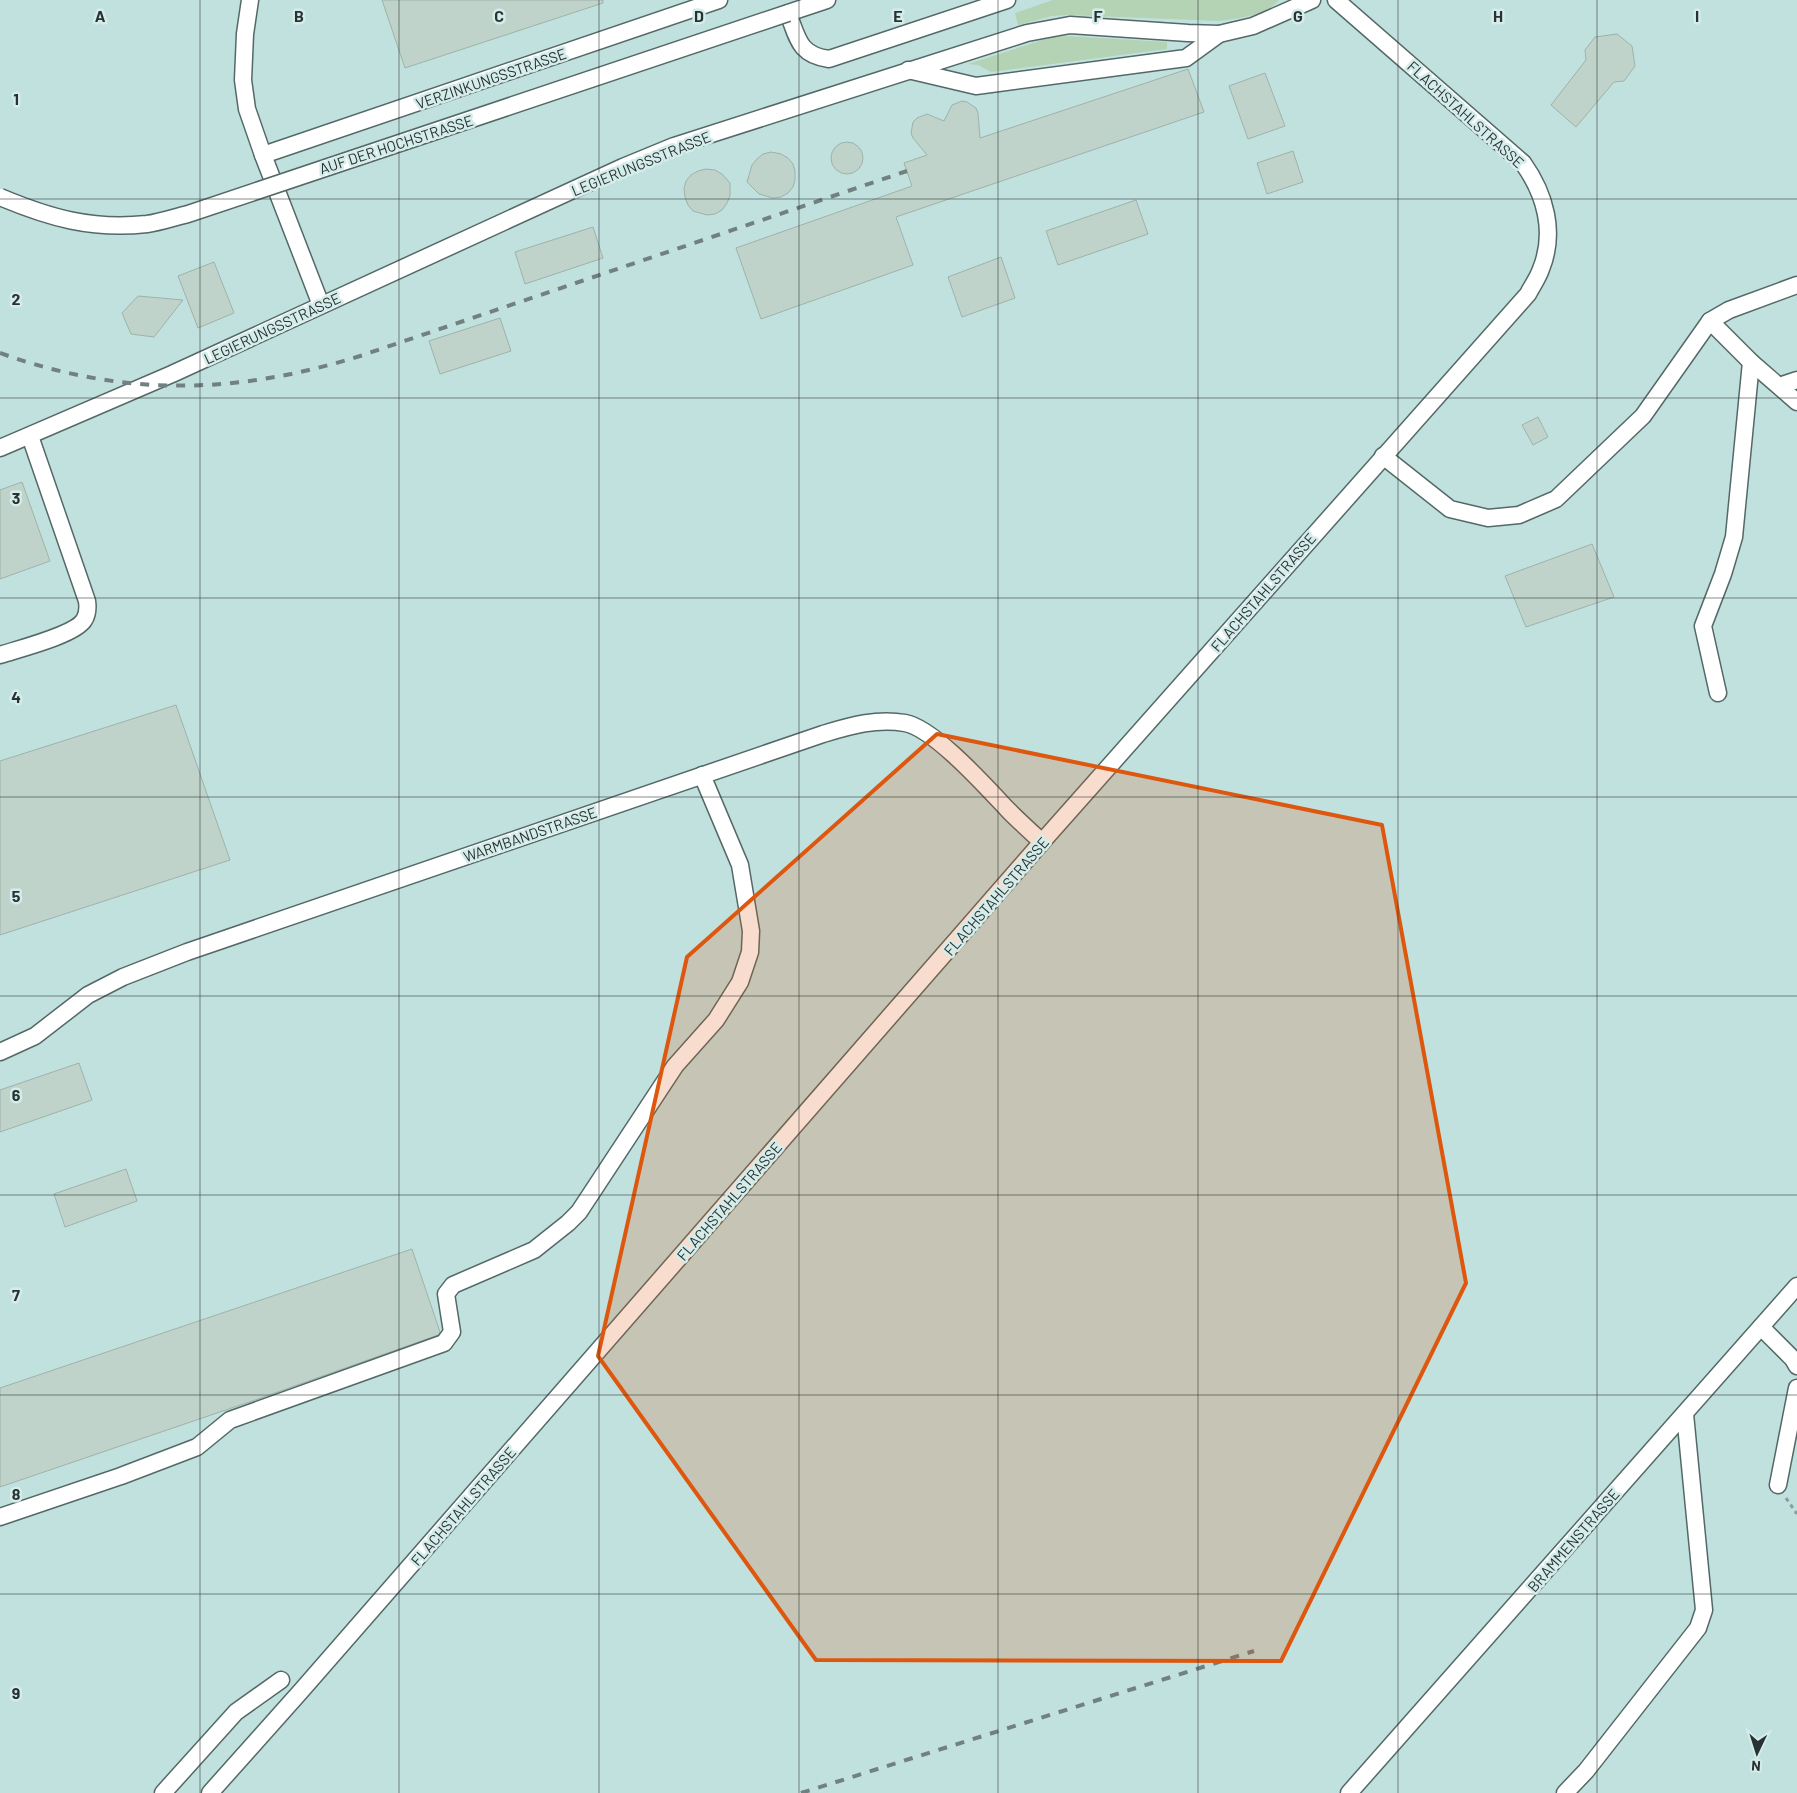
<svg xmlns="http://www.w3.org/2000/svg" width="1797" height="1793" viewBox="0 0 1797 1793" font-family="Barlow,sans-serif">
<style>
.built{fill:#c1e1df}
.green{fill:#b4d2b4}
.building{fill:#bfd3ca;stroke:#9eb2aa}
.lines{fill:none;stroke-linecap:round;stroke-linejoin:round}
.minor-casing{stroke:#546967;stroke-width:19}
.path{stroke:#8a9c9b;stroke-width:3;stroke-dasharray:4 4;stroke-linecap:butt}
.minor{stroke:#fff;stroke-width:16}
.rail{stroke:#718180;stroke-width:4;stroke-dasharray:9 9;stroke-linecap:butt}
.minor-bridge-casing{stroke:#546967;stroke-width:19;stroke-linecap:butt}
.minor-bridge{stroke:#fff;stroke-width:16}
.marked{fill:#de570e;fill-opacity:0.2;stroke:#de570e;stroke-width:4;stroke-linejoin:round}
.grid{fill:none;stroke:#283231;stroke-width:1;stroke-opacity:0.55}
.labels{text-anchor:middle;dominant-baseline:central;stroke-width:5;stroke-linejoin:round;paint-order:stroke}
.street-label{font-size:15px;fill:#283231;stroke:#d4ecea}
.grid-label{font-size:16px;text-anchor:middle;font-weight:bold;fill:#283231;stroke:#d4ecea;stroke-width:5;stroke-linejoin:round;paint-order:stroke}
</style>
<rect width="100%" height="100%" fill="#d4ecea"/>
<!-- built -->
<rect class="built" x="0" y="0" width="1797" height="1793"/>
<!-- green -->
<g class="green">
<path d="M1053,0H1279C1266,16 1239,18 1220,21L1068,15L1052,16L1018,25L1015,13Z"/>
<polygon points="1067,36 1167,42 1167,49 991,72 978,65 968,64 1052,37"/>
</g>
<!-- building -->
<g class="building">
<polygon points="382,0 603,0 603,3 405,68"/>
<polygon points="1617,34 1632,46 1635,66 1624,81 1614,82 1576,127 1551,105 1586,60 1585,50 1595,37"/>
<polygon points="1188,69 1204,112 896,217 913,265 761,319 736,248 912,186 904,163 927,155 913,138 911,133 913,122 917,118 927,114 944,121 952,105 962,101 967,102 976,108 978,113 980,138"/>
<polygon points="1265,73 1285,126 1248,139 1229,86"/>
<circle cx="847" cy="158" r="16"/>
<polygon points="1293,151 1303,182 1267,194 1257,163"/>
<polygon points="771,152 781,154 788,158 793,164 795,171 795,180 793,187 788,193 781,197 773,198 759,194 747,182 752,165 757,159 763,154"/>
<polygon points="706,169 715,170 722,174 730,183 730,196 727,203 722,210 715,214 707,215 693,211 688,205 685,197 684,189 686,181 691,175 698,171"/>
<polygon points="1136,200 1148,234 1058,265 1046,231"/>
<polygon points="593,227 603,258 525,284 515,252"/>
<polygon points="1001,257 1015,298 962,317 948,277"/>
<polygon points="214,262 234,313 198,328 178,276"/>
<polygon points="138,296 183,300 154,337 131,334 122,313"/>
<polygon points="500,318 511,351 440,374 429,341"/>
<polygon points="1538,417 1548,437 1533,445 1522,425"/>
<polygon points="22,482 50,561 0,579 0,490"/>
<polygon points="1592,544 1614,597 1526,627 1505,576"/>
<polygon points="176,705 230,860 0,935 0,761"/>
<polygon points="79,1063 92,1100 0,1132 0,1090"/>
<polygon points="126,1169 137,1201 65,1227 54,1194"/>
<polygon points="412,1249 440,1332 438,1335 258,1399 0,1487 0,1388"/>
</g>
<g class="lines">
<!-- minor casing -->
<g class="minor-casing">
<g id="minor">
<polyline points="250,0 245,34 243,80 247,109 263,155 321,305"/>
<path d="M827,0L788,13C798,39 799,55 829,59L1007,0"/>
<polyline points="908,70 976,86 1186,58 1219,34"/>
<polyline points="263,155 719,0"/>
<polyline points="1710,321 1751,362 1797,402"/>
<polyline points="1779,386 1797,380"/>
<polyline points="0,448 172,374 623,167 674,146 1027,33 1070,25 1188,33 1219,34 1253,26 1312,0"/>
<polyline points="1383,456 1450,509 1488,518 1519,515 1556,499 1643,416 1710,321 1729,310 1797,285"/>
<path d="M0,655C18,649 75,635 84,620C88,614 88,608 87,601L30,436"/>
<polyline points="1718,693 1703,626 1723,574 1734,537 1751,362"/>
<path d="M0,1052L35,1036L88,995L123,977L187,952L823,734C850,726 876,718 905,723C934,728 988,789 1009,811C1020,822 1031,832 1042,842"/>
<polyline points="1761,1327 1793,1359 1797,1366"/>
<polyline points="1778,1485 1797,1388"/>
<polyline points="0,1517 121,1476 197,1447 230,1420 444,1343 452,1332 446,1294 453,1285 534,1250 568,1223 579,1212 675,1066 716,1020 740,982 750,952 751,931 740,865 702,775"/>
<polyline points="163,1793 236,1712 281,1680"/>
<path d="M210,1793L301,1691L1042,842L1528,294C1532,286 1538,278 1541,269C1556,232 1545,194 1523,163L1336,0"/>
<polyline points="1349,1793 1797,1286"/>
<polyline points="1565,1793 1586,1771 1698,1628 1704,1610 1685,1414"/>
</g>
</g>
<!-- path -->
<polyline class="path" points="1786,1498 1797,1514"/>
<!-- minor -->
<use href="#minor" class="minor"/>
<!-- rail -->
<g class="rail">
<path d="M0,353C123,397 235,395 360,356L907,171"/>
<polyline points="801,1793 1254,1651"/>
</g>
<!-- minor-bridge casing -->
<g class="minor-bridge-casing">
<path id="minor-bridge" d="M0,197C50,218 92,230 147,224C161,222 175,217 188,214L788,13"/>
</g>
<!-- minor-bridge -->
<use href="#minor-bridge" class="minor-bridge"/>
</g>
<!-- marked area -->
<path class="marked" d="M937,734L1382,825L1466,1283L1281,1661L816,1660L598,1356L687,957Z"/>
<!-- grid -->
<path class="grid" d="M200,0V1793M399,0V1793M599,0V1793M799,0V1793M998,0V1793M1198,0V1793M1398,0V1793M1597,0V1793M0,199H1797M0,398H1797M0,598H1797M0,797H1797M0,996H1797M0,1195H1797M0,1395H1797M0,1594H1797"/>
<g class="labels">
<!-- street labels -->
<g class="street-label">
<text transform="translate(491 78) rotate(-19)">VERZINKUNGSSTRASSE</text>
<text transform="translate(1466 114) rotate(42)">FLACHSTAHLSTRASSE</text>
<text transform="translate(396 144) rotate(-18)">AUF DER HOCHSTRASSE</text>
<text transform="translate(641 163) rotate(-22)">LEGIERUNGSSTRASSE</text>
<text transform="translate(272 328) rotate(-25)">LEGIERUNGSSTRASSE</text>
<text transform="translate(1263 592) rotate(-49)">FLACHSTAHLSTRASSE</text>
<text transform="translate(530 834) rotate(-19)">WARMBANDSTRASSE</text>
<text transform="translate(996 896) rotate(-49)">FLACHSTAHLSTRASSE</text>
<text transform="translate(729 1201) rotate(-49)">FLACHSTAHLSTRASSE</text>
<text transform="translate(463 1506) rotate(-49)">FLACHSTAHLSTRASSE</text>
<text transform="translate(1573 1540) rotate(-49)">BRAMMENSTRASSE</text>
</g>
</g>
<g class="grid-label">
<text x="100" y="22">A</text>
<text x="299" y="22">B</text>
<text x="499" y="22">C</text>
<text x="699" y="22">D</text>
<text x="898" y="22">E</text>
<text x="1098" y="22">F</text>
<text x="1298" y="22">G</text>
<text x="1498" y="22">H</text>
<text x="1697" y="22">I</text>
<text x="16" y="105">1</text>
<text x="16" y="305">2</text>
<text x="16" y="504">3</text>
<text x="16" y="703">4</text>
<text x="16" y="902">5</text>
<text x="16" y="1101">6</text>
<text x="16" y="1301">7</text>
<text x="16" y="1500">8</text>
<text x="16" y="1699">9</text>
</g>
<!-- north arrow -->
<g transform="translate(1757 1753) rotate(184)" stroke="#d4ecea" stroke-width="4" paint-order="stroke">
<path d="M0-4L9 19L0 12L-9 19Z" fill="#283231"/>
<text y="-8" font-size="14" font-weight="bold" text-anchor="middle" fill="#283231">N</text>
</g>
</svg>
